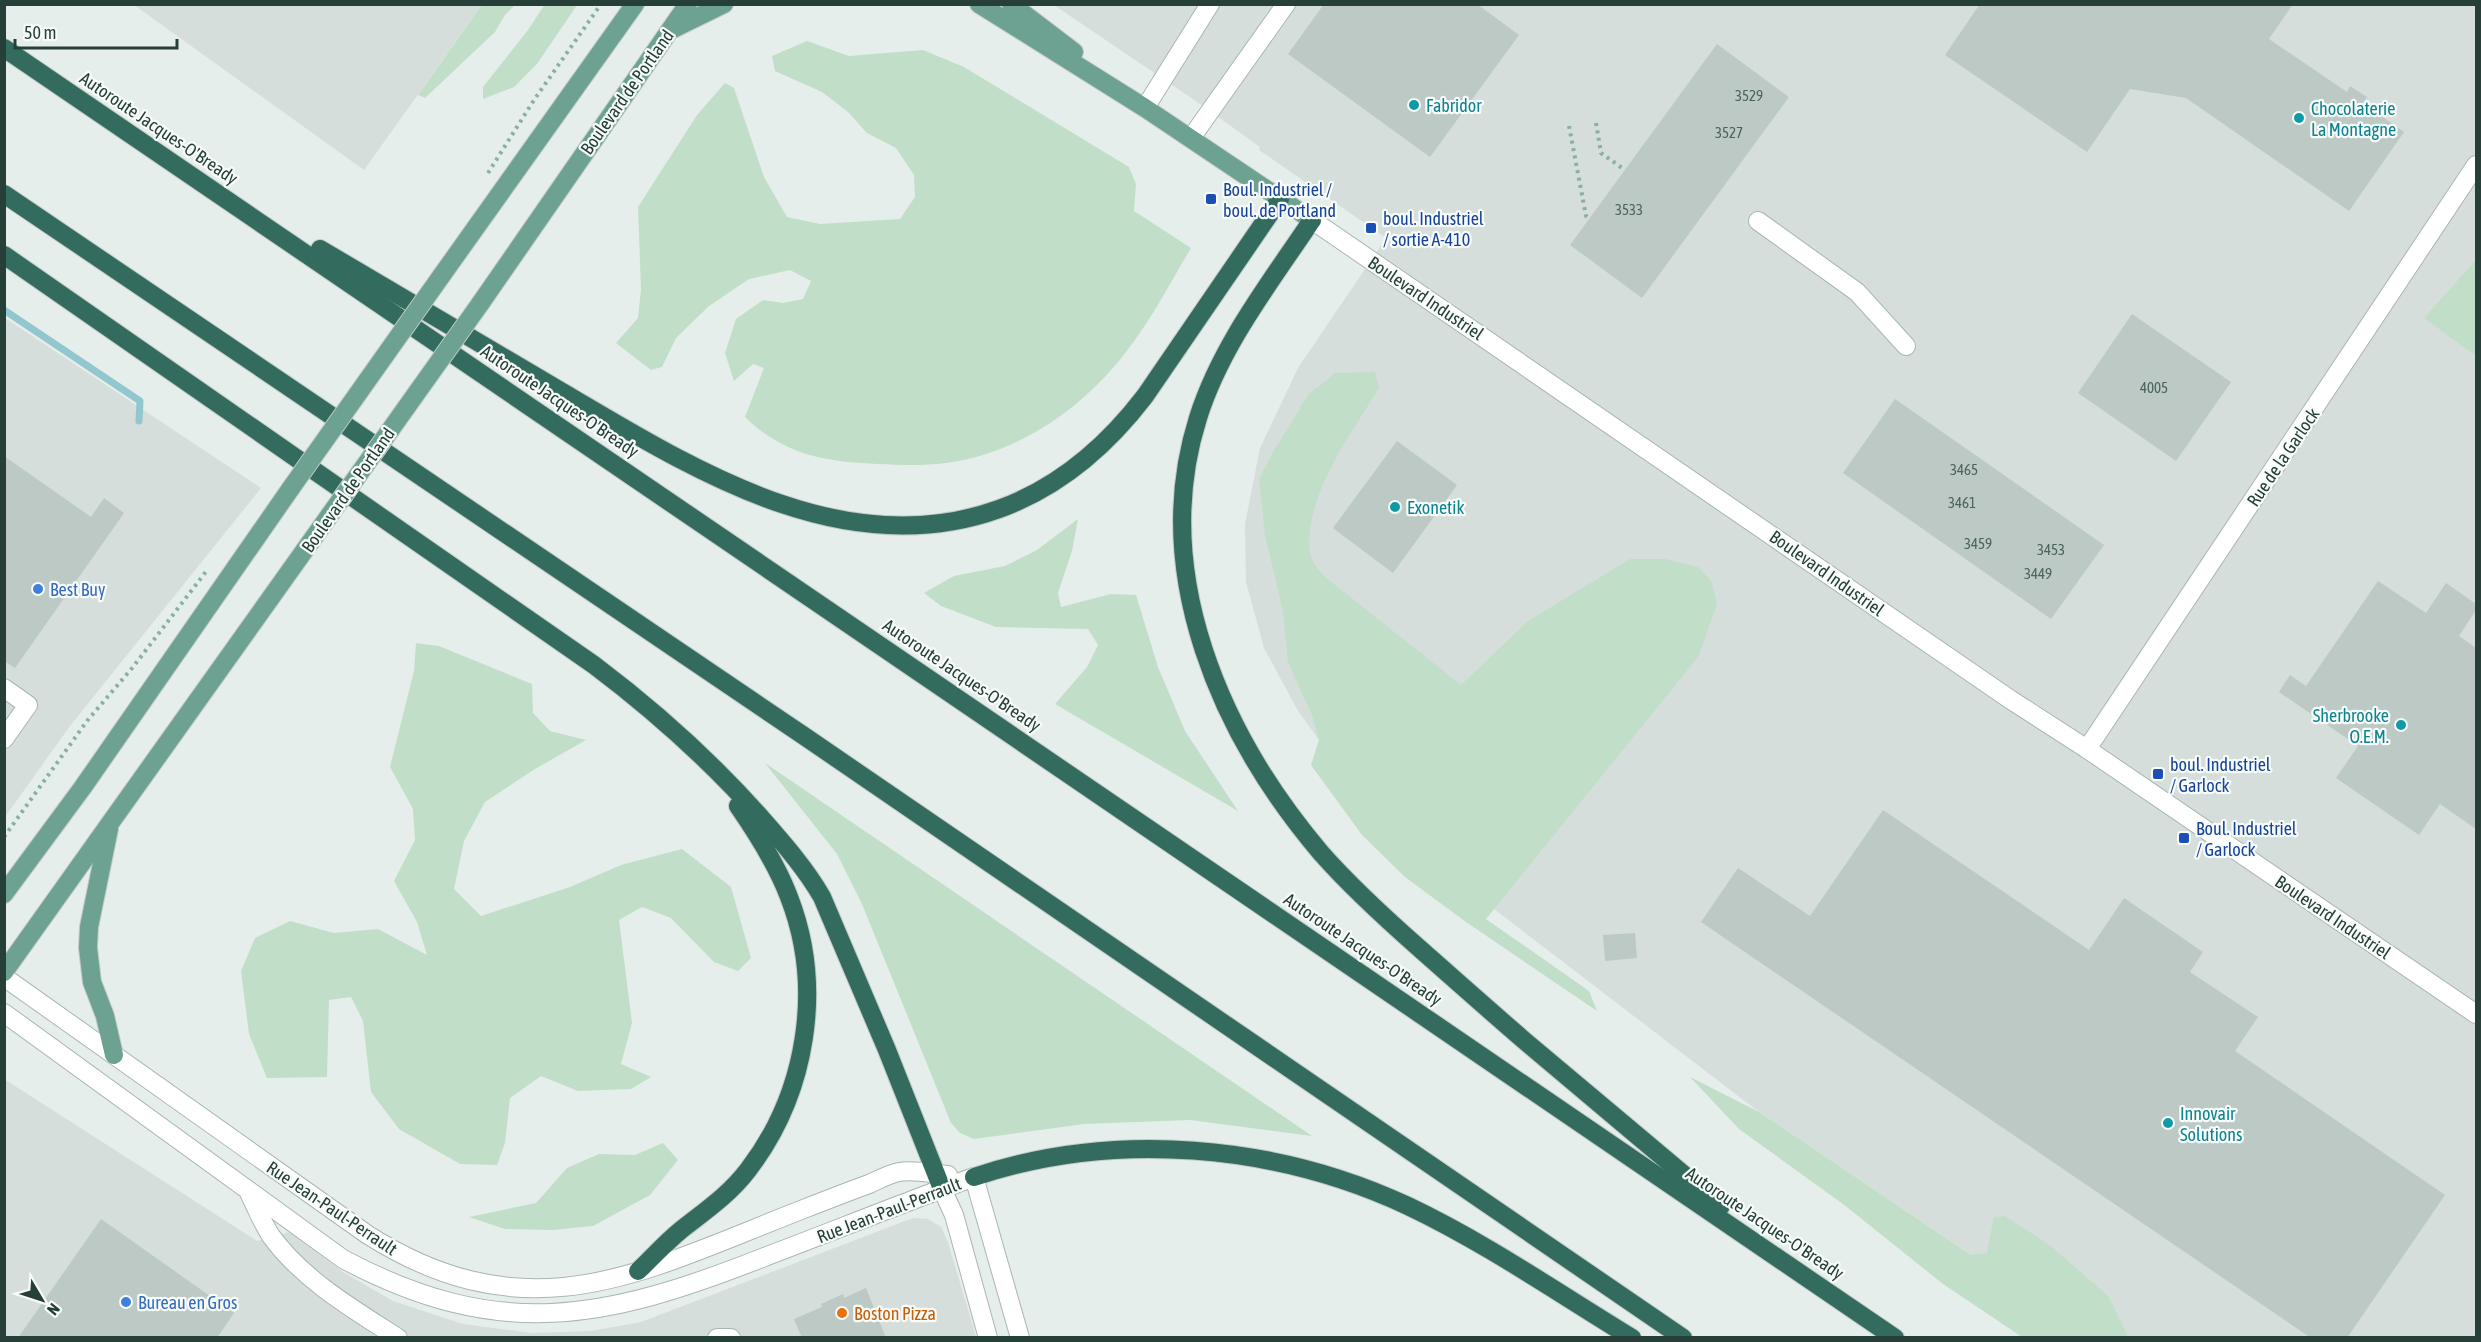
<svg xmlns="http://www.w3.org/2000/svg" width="2481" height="1342" viewBox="0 0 2481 1342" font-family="'Asap Condensed',sans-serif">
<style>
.built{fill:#d5deda}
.green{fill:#c1dec8}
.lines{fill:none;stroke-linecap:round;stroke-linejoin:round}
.stream{stroke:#92c7d0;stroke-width:7}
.building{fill:#bcc9c4}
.minor-casing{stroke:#a9b6b2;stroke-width:20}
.major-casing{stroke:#c2cac8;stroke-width:20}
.highway-casing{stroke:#c2cac8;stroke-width:20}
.path{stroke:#88b0a3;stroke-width:4;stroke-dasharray:3 4.5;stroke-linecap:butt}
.minor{stroke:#fff;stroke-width:18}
.major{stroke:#6da293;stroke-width:18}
.highway{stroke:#336b5f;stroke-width:18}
.major-bridge-casing{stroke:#c2cac8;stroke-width:20;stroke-linecap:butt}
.major-bridge{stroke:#6da293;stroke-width:18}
.culture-dot{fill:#0f9aa8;stroke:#f7fbf9;stroke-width:2}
.transit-dot{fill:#1a4fb4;stroke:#f7fbf9;stroke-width:2}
.shop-dot{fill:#3f7fe0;stroke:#f7fbf9;stroke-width:2}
.food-dot{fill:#e8710a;stroke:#f7fbf9;stroke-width:2}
.labels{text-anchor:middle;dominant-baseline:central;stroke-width:4.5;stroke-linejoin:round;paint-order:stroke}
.number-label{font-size:15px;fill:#4c625c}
.street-label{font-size:18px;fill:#264039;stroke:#f7fbf9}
.culture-label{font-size:18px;fill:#0d838f;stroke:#f7fbf9;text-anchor:start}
.transit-label{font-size:18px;fill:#164399;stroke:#f7fbf9;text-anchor:start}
.shop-label{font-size:18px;fill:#366cbe;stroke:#f7fbf9;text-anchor:start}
.food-label{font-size:18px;fill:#c56008;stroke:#f7fbf9;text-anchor:start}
</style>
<rect width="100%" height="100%" fill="#e6eeeb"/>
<!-- built -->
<g class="built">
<polygon points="134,5 482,5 364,170"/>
<polygon points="1054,5 2476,5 2476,1337 2093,1337 1759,1112 1494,909 1392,826 1337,765 1298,711 1264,648 1246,582 1245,524 1260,448 1298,368 1386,238 1259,150 1260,147 1200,104"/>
<polygon points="5,318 261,488 70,726 5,817"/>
<polygon points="4,1079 257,1241 289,1232 343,1272 393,1301 463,1324 532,1333 591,1331 641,1322 913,1218 928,1219 941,1227 948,1242 976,1337 5,1337"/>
</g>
<!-- green -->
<g class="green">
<polygon points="545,4 577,5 537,64 514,87 483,99 483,87 528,30"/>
<polygon points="482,5 515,5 505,15 495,32 425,98 418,95"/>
<path d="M807,41L849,56L923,50L964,67L1129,167L1136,184L1134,211L1191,248C1173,278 1157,309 1137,337C1092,402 1025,452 946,463C923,466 900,465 878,464C825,462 784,455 745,417L764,368L753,364L734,381L725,353L736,319L763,300L783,303L803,299L811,281L790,270L749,279L709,306L676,338L662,367L651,370L616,343L638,318L641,290L638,207L697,115L725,83L734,88L764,177L787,217L820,224L900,219L915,197L914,175L896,148L867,133L848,112L822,92L775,71L772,56Z"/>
<polygon points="2476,260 2476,356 2424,318"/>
<path d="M1375,372L1379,388C1352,432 1302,499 1310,554C1311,562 1320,571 1325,577L1461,685L1528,621L1630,559H1665L1698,567L1712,582L1717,604L1698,657L1486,919L1589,991L1597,1011L1466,922L1405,877L1362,835L1311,765L1319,740L1312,715L1288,662L1283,611L1265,535L1259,479L1275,449L1308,395L1335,373Z"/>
<polygon points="1078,519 1072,551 1058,593 1061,607 1111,594 1136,595 1158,667 1185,731 1238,811 1055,704 1087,667 1098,645 1088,629 996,627 941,606 924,593 954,576 1005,566 1037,550"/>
<polygon points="416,643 439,646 532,684 533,713 550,731 586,740 535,769 485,802 464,841 454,889 481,916 570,887 621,865 682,849 731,887 751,958 738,971 714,962 671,918 642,907 619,920 632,1023 621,1064 651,1077 631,1089 578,1091 541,1076 510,1098 505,1143 497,1165 460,1164 399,1129 371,1092 363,1021 351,997 329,1000 327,1077 267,1078 249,1034 241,971 255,938 290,921 334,933 378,929 427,955 417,922 394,881 415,840 413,809 390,767 414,671"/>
<polygon points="765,763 1312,1136 1190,1120 1084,1124 974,1139 960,1133 951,1123 862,904 837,854"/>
<polygon points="1690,1077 1759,1112 1971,1255 1987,1253 1994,1217 2005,1216 2051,1246 2109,1297 2128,1337 2022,1337 1943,1284 1843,1204 1739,1129"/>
<polygon points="663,1143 678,1160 650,1195 593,1226 553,1230 505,1229 469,1217 536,1203 567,1168 599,1154 635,1155"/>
</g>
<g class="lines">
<!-- stream -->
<polyline class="stream" points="4,310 140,401 139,421"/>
</g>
<!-- building -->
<g class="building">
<polygon points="1324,4 1477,4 1519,35 1430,157 1288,54"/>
<polygon points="1980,4 2293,4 2269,39 2347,92 2350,86 2367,97 2363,103 2404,132 2349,211 2186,98 2130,89 2087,152 1945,55"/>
<polygon points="1717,44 1789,97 1642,298 1570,245"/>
<polygon points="2132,314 2231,382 2176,461 2078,393"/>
<polygon points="1895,399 2104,545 2051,619 1843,473"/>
<polygon points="1397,441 1457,485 1393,573 1333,528"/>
<polygon points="4,456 91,517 104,498 124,513 15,668 4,661"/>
<polygon points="2378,581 2426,613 2446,583 2476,604 2476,610 2459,636 2476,648 2476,829 2440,804 2419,835 2336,778 2358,746 2279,692 2290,675 2306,686"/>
<polygon points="1883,810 2089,950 2124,898 2203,952 2190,972 2258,1017 2235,1051 2445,1195 2347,1338 2311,1338 1701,922 1738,868 1810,916"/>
<polygon points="1635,933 1637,958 1605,961 1603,935"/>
<polygon points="101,1219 234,1313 217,1338 18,1338"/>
<polygon points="866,1288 886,1338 802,1338 794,1319 822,1307 821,1304 843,1294 844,1298"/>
</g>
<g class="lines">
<!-- minor casing -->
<g class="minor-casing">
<g id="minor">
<polyline points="1145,108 1210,4"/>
<polyline points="1191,138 1286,4"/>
<polyline points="1312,220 2011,700 2087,749 2476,1014"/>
<polyline points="1758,221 1857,292 1906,346"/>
<polyline points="4,688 28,705 4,739"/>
<polyline points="2087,749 2476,165"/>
<path d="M4,977L368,1235C530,1337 642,1272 801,1210C824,1201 847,1192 869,1184C878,1180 889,1174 899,1172C914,1169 933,1174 948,1175"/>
<path d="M4,1013L343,1259C499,1342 604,1320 762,1258C833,1231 903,1203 974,1177"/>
<polyline points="974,1177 1020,1338"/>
<polyline points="942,1189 954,1215 988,1338"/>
<path d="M250,1195C257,1209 263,1224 271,1236C303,1280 353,1309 398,1338"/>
<polyline points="717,1338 731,1338"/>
</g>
</g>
<!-- major casing -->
<g class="major-casing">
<g id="major">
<polyline points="979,4 1145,108 1312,220"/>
<polyline points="1011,4 1074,52"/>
<polyline points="671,30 724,4"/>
<polyline points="442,275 635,4"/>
<polyline points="480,304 688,4"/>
<polyline points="109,829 89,927 88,948 92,982 105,1016 114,1055"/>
<polyline points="4,894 83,787 291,488"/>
<polyline points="4,972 329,516"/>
</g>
</g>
<!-- highway casing -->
<g class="highway-casing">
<g id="highway">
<polyline points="4,48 1895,1338"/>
<polyline points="4,194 807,738 1683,1338"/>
<path d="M1312,220C1270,283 1221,345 1198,418C1149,573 1221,735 1321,853C1351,887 1385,918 1419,948C1454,979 1490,1011 1526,1042C1591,1097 1656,1151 1721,1206"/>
<path d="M320,249C401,297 482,345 564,393C693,469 844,565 999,509C1060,487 1106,447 1145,396L1280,199"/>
<path d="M4,255L594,665C655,711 712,762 763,820C784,844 806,869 822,897L887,1050L942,1189"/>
<path d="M974,1177C1114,1130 1275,1144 1408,1206C1486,1243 1558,1293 1632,1338"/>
<path d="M638,1271C652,1258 665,1243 681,1230C705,1211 729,1195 748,1170C807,1093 824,987 789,897C777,865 758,835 738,806"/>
</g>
</g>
<!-- path -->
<g class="path">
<polyline points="1596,123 1601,153 1625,170"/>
<polyline points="1569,126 1586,216 1589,219"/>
<polyline points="488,173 534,100 601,4"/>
<polyline points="4,837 87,721 133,667 208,569"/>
</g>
<!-- minor -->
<use href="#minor" class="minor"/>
<!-- major -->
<use href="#major" class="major"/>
<!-- highway -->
<use href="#highway" class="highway"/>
<!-- major-bridge casing -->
<g class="major-bridge-casing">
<g id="major-bridge">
<polyline points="291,488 442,275"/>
<polyline points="329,516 480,304"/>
</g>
</g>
<!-- major-bridge -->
<use href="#major-bridge" class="major-bridge"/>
</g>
<!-- markers -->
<g class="culture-dot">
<circle cx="1414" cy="105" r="6"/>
<circle cx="2299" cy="118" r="6"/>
<circle cx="1395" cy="507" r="6"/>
<circle cx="2401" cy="725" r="6"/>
<circle cx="2168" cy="1123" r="6"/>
</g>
<g class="transit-dot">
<rect x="1205" y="193" width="12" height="12" rx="3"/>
<rect x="1365" y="222" width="12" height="12" rx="3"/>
<rect x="2152" y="768" width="12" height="12" rx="3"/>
<rect x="2178" y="832" width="12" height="12" rx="3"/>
</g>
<g class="shop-dot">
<circle cx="38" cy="589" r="6"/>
<circle cx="126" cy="1302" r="6"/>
</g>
<circle class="food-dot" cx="842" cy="1313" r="6"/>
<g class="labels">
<!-- number labels -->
<g class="number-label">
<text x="1749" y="95">3529</text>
<text x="1729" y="132">3527</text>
<text x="1629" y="209">3533</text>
<text x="2154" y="387">4005</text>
<text x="1964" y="469">3465</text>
<text x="1962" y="502">3461</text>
<text x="1978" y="543">3459</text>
<text x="2051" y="549">3453</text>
<text x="2038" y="573">3449</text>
</g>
<!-- street labels -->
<g class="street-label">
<text transform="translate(627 92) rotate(-55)">Boulevard de Portland</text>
<text transform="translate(159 128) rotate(34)">Autoroute Jacques-O'Bready</text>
<text transform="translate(1426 298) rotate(34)">Boulevard Industriel</text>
<text transform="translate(560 401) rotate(34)">Autoroute Jacques-O'Bready</text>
<text transform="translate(2283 457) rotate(-56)">Rue de la Garlock</text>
<text transform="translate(348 490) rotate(-55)">Boulevard de Portland</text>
<text transform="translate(1827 573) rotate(35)">Boulevard Industriel</text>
<text transform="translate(962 675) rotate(34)">Autoroute Jacques-O'Bready</text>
<text transform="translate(2333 917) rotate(34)">Boulevard Industriel</text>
<text transform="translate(1363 949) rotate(34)">Autoroute Jacques-O'Bready</text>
<text transform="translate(332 1208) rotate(34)">Rue Jean-Paul-Perrault</text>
<text transform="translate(889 1210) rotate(-21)">Rue Jean-Paul-Perrault</text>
<text transform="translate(1765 1223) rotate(34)">Autoroute Jacques-O'Bready</text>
</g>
<!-- culture labels -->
<g class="culture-label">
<text x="1426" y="105">Fabridor</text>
<text x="2311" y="108">Chocolaterie<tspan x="2311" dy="21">La Montagne</tspan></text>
<text x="1407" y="507">Exonetik</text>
<text x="2389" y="715" text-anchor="end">Sherbrooke<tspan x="2389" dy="21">O.E.M.</tspan></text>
<text x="2180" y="1113">Innovair<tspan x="2180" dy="21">Solutions</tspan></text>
</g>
<!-- transit labels -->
<g class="transit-label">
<text x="1223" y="189">Boul. Industriel /<tspan x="1223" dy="21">boul. de Portland</tspan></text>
<text x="1383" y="218">boul. Industriel<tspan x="1383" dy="21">/ sortie A-410</tspan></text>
<text x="2170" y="764">boul. Industriel<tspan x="2170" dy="21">/ Garlock</tspan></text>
<text x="2196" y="828">Boul. Industriel<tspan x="2196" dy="21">/ Garlock</tspan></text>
</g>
<!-- shop labels -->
<g class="shop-label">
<text x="50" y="589">Best Buy</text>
<text x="138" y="1302">Bureau en Gros</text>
</g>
<!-- food labels -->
<g class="food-label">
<text x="854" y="1313">Boston Pizza</text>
</g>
</g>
<!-- border -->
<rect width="2481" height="1342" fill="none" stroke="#264039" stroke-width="12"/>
<!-- north arrow -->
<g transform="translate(42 1300) rotate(129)" stroke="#f7fbf9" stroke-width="4.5" paint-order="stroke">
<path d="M0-4.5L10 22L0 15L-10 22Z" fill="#264039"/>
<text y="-9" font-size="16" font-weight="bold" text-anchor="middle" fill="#264039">N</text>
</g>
<!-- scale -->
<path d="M15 39v9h162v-9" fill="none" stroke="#264039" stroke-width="3"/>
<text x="24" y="39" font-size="18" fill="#264039" stroke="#f7fbf9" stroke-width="4.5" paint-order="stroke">50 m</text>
</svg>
